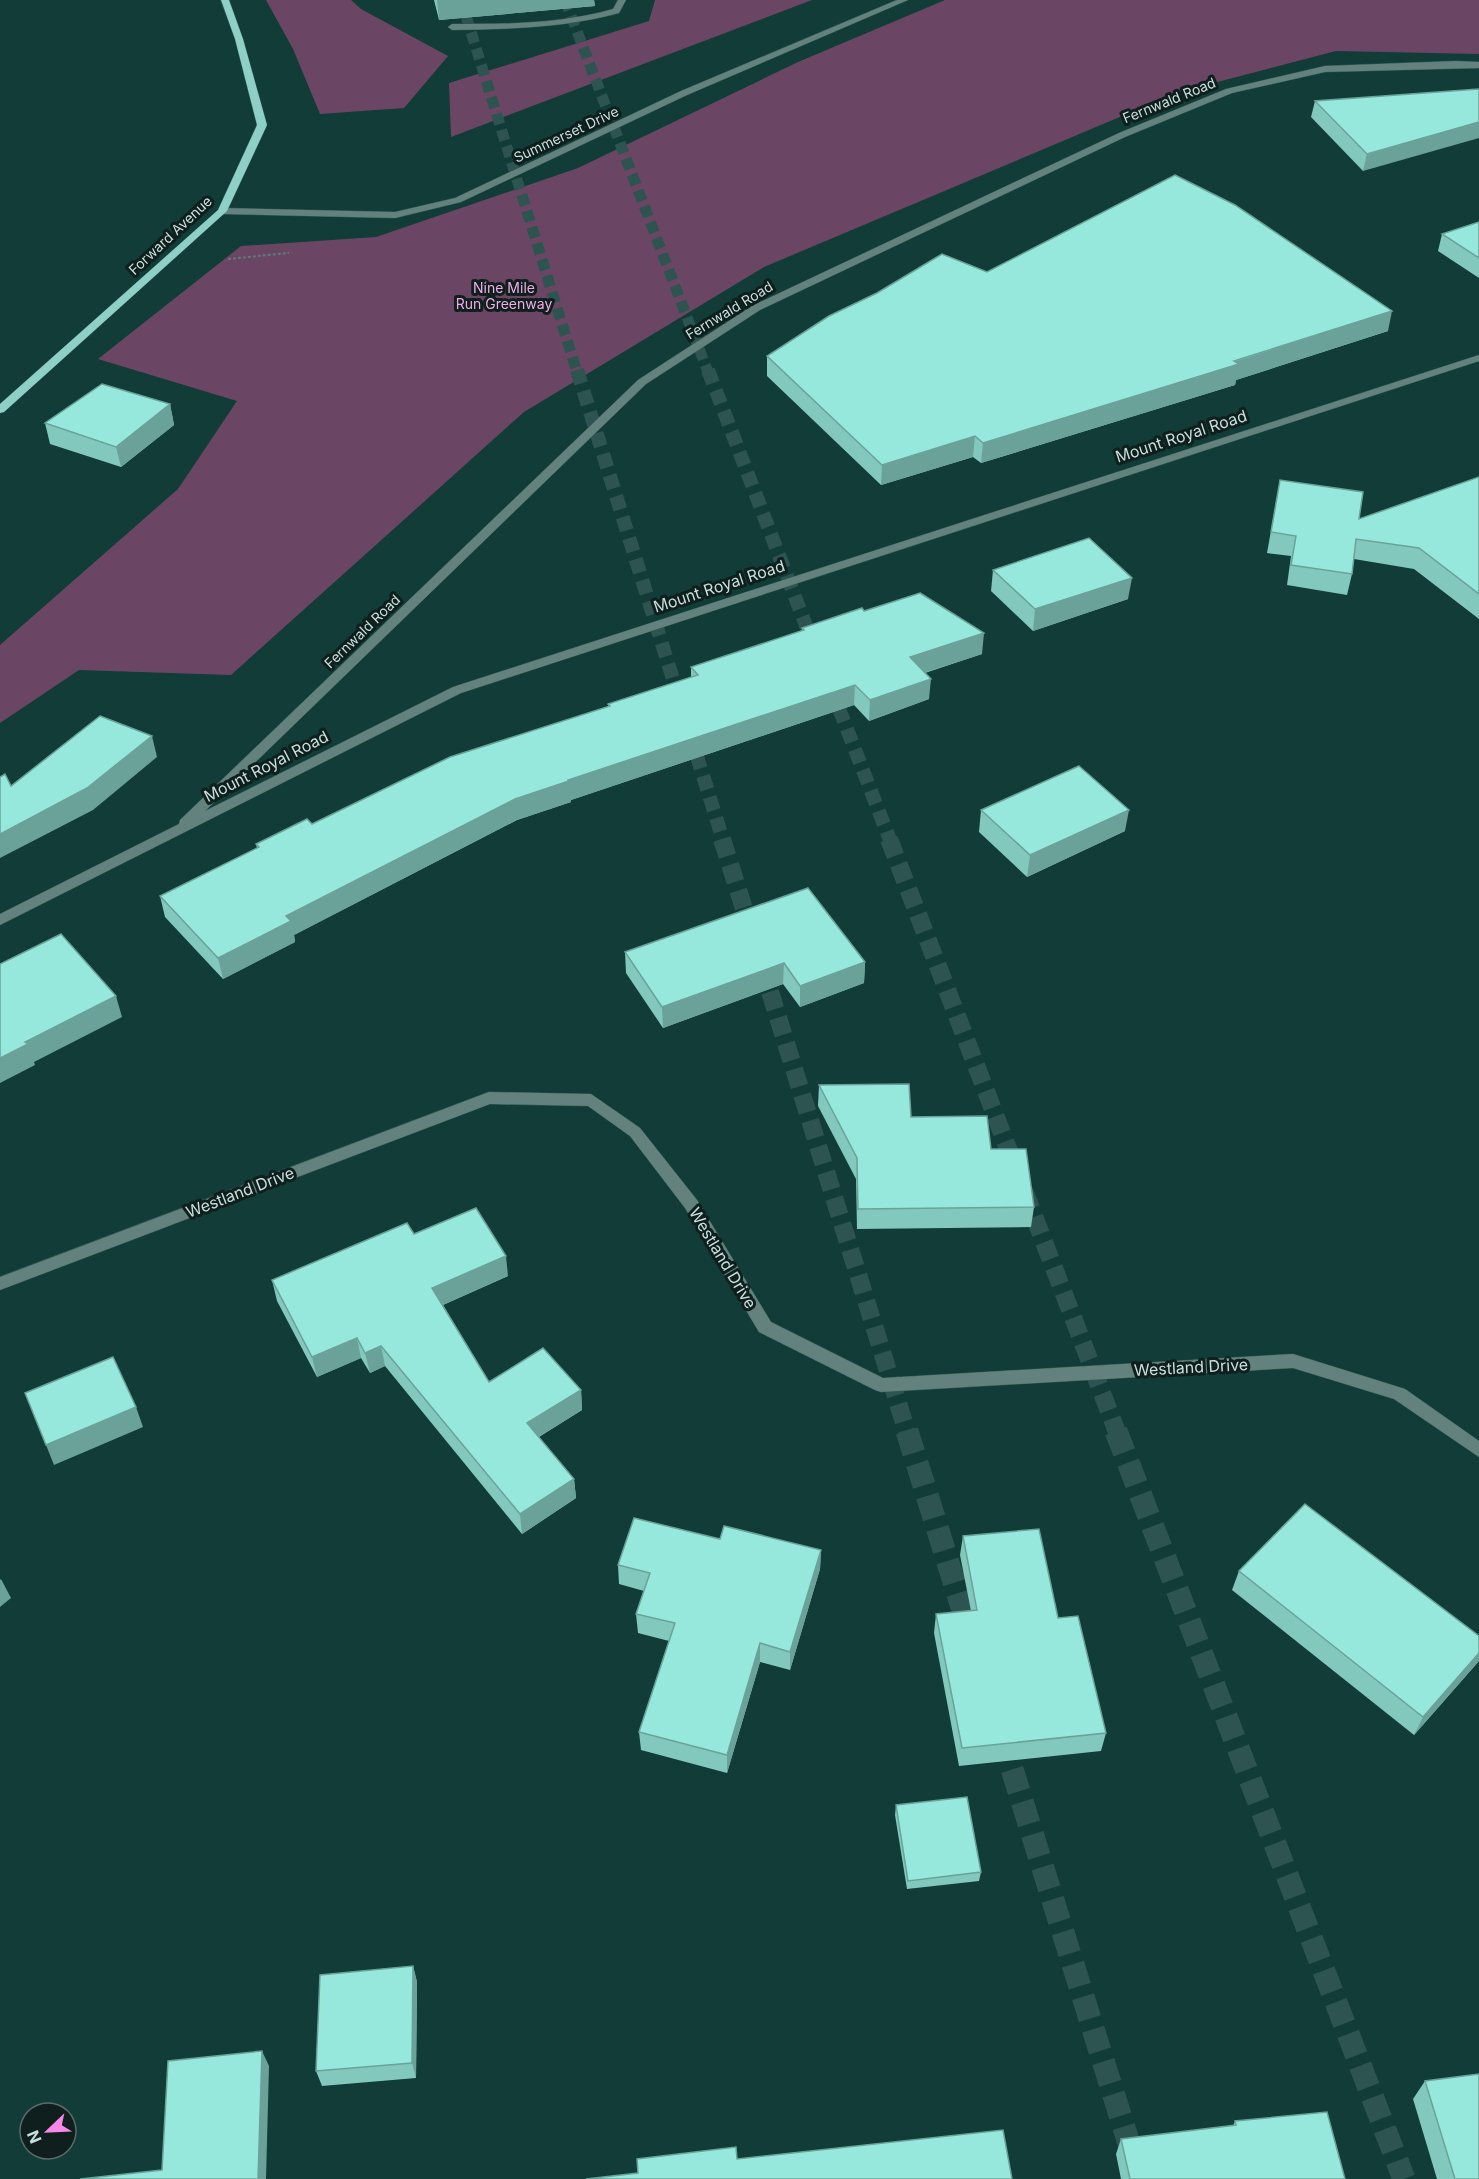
<svg xmlns="http://www.w3.org/2000/svg" width="1479" height="2179" viewBox="0 0 1479 2179" font-family="Inter,sans-serif">
<style>
.green{fill:#6b4664}
.lines{fill:none;stroke-linecap:round;stroke-linejoin:round}
.highway-tunnel-far3{stroke:#2d5450;stroke-width:11;stroke-dasharray:11 6;stroke-linecap:butt}
.highway-tunnel-far2{stroke:#2d5450;stroke-width:14;stroke-dasharray:14 8;stroke-linecap:butt}
.highway-tunnel-far1{stroke:#2d5450;stroke-width:18;stroke-dasharray:18 9;stroke-linecap:butt}
.highway-tunnel{stroke:#2d5450;stroke-width:23;stroke-dasharray:23 11;stroke-linecap:butt}
.minor-casing{stroke:#325955;stroke-width:1}
.major-casing{stroke:#325955;stroke-width:1}
.path{stroke:#5a7d78;stroke-width:2;stroke-dasharray:3 2;stroke-linecap:butt}
.minor{fill:#63827d;fill-rule:evenodd}
.major{fill:#8ed0c6;fill-rule:evenodd}
.wall{fill:#82c8bd}
.shaded-wall{fill:#6aa29a}
.building{fill:#97e8dc;stroke:#6aa29a;stroke-width:1.5}
.labels{text-anchor:middle;dominant-baseline:central;stroke-width:6;stroke-linejoin:round;paint-order:stroke}
.far-street-label{font-size:14px;fill:#c9dfdb;stroke:#0e1f1d}
.far-park-label{font-size:14px;fill:#f1abe5;stroke:#0e1f1d}
.street-label{font-size:16px;fill:#c9dfdb;stroke:#0e1f1d}
</style>
<rect width="100%" height="100%" fill="#113c37"/>
<!-- green -->
<g class="green">
<polygon points="266,0 351,0 361,9 448,56 404,108 320,114 293,49"/>
<polygon points="655,0 812,0 451,137 449,83 649,21"/>
<polygon points="945,0 1479,0 1479,54 1336,51 1179,92 764,267 524,412 231,675 79,670 0,723 0,645 178,489 237,401 98,359 241,246 376,237 578,168 798,62"/>
</g>
<g class="lines">
<!-- highway-tunnel-far3 -->
<g class="highway-tunnel-far3">
<polyline points="461,0 577,372"/>
<polyline points="565,0 708,372"/>
</g>
<!-- highway-tunnel-far2 -->
<g class="highway-tunnel-far2">
<polyline points="577,370 681,705"/>
<polyline points="708,370 815,649"/>
<polyline points="831,688 890,840"/>
<polyline points="690,734 723,840"/>
</g>
<!-- highway-tunnel-far1 -->
<g class="highway-tunnel-far1">
<polyline points="722,839 751,931"/>
<polyline points="889,839 1117,1432"/>
<polyline points="762,966 907,1432"/>
</g>
<!-- highway-tunnel -->
<g class="highway-tunnel">
<polyline points="907,1431 970,1633"/>
<polyline points="1116,1431 1404,2179"/>
<polyline points="1002,1737 1140,2179"/>
</g>
<!-- minor casing -->
<g class="minor-casing">
<g id="minor">
<path d="M618,0H626L619,13C564,28 509,29 452,30L448,27L452,24C506,24 560,24 613,9Z"/>
<polygon points="897,0 908,0 687,95 461,202 395,218 222,214 217,211 222,208 395,212 455,198 681,91"/>
<polygon points="1456,61 1479,62 1479,68 1325,72 1232,93 1125,137 760,310 646,384 205,811 453,687 1479,355 1479,361 461,693 0,925 0,914 179,824 180,820 638,380 752,306 1119,133 1226,89 1325,66"/>
<polygon points="489,1092 591,1094 640,1128 697,1200 771,1322 883,1378 1293,1354 1405,1389 1479,1441 1479,1457 1394,1399 1293,1368 881,1392 875,1390 759,1332 685,1208 630,1136 588,1106 490,1104 0,1290 0,1277"/>
</g>
</g>
<!-- major casing -->
<g class="major-casing">
<polygon id="major" points="221,0 229,0 243,39 267,125 227,211 4,412 0,413 0,404 218,210 257,125 235,39"/>
</g>
<!-- path -->
<polyline class="path" points="228,259 289,253"/>
<!-- minor -->
<use href="#minor" class="minor"/>
<!-- major -->
<use href="#major" class="major"/>
</g>
<!-- wall -->
<g class="wall">
<polygon points="434,0 594,0 595,6 439,20"/>
<polygon points="1479,89 1363,171 1311,117 1315,101"/>
<polygon points="1479,222 1479,278 1438,251 1442,234"/>
<polygon points="987,272 1388,331 1236,380 1235,385 981,463 973,457 881,485 767,376 767,356"/>
<polygon points="170,404 174,425 121,467 50,444 45,423"/>
<polygon points="1479,477 1479,619 1414,569 1354,559 1352,574 1347,595 1287,585 1291,556 1267,553 1280,480 1359,519"/>
<polygon points="993,570 1128,599 1033,631 991,591"/>
<polygon points="864,611 982,654 925,673 929,699 869,721 854,705 571,800 571,802 517,820 294,935 295,942 223,979 165,917 160,896 257,848 256,844 312,824 608,707 608,704 691,677 691,667 802,631 802,628"/>
<polygon points="981,810 1125,831 1027,877 979,832"/>
<polygon points="625,952 865,962 864,983 800,1007 783,984 663,1028 626,973"/>
<polygon points="819,1085 911,1117 991,1149 1034,1207 1031,1227 857,1229 856,1179 818,1106"/>
<polygon points="414,1234 508,1276 443,1305 489,1382 581,1390 582,1410 539,1437 574,1479 576,1498 522,1534 385,1366 370,1373 361,1358 317,1377 277,1301 272,1280"/>
<polygon points="963,1536 1058,1618 1106,1733 1101,1751 959,1766 934,1633 936,1614 971,1611 960,1555"/>
<polygon points="720,1539 821,1550 820,1569 790,1670 760,1662 727,1773 641,1750 639,1732 669,1641 638,1633 636,1614 644,1591 619,1584 618,1565"/>
<polygon points="1239,1571 1479,1636 1479,1661 1414,1735 1232,1590"/>
<polygon points="896,1805 981,1872 979,1881 907,1889 895,1815"/>
<polygon points="413,1966 417,1982 416,2078 322,2086 316,2071"/>
<polygon points="1425,2081 1479,2179 1437,2179 1413,2099"/>
<polygon points="1235,2121 1345,2179 1121,2179 1116,2154 1121,2139 1233,2126"/>
</g>
<!-- shaded-wall -->
<g class="shaded-wall">
<polygon points="437,0 594,0 595,6 439,20"/>
<polygon points="1479,122 1479,138 1363,171 1367,154"/>
<polygon points="1392,311 1388,331 1236,380 1235,385 981,463 983,443"/>
<polygon points="170,404 174,425 121,467 116,447"/>
<polygon points="975,436 973,457 881,485 882,465"/>
<polygon points="1132,578 1128,599 1033,631 1035,609"/>
<polygon points="984,633 982,654 908,678 910,657"/>
<polygon points="931,679 929,699 869,721 870,700"/>
<polygon points="855,685 854,705 571,800 571,802 517,820 294,935 295,942 223,979 218,958 286,916 515,799 568,780"/>
<polygon points="152,736 157,757 93,810 0,858 0,834"/>
<polygon points="1129,810 1125,831 1027,877 1030,855"/>
<polygon points="865,962 864,983 800,1007 800,986"/>
<polygon points="784,963 783,984 663,1028 662,1007"/>
<polygon points="116,996 122,1017 34,1062 35,1065 0,1083 0,1058 25,1042"/>
<polygon points="506,1256 508,1276 436,1308 432,1288"/>
<polygon points="357,1338 361,1358 317,1377 312,1357"/>
<polygon points="381,1346 385,1366 370,1373 365,1353"/>
<polygon points="581,1390 582,1410 530,1442 527,1423"/>
<polygon points="136,1407 143,1427 54,1465 46,1445"/>
<polygon points="574,1479 576,1498 522,1534 520,1514"/>
<polygon points="821,1550 820,1569 790,1670 790,1652"/>
<polygon points="1,1579 11,1598 0,1607 0,1580"/>
<polygon points="760,1643 760,1662 727,1773 727,1755"/>
<polygon points="1479,1653 1479,1661 1414,1735 1423,1717"/>
<polygon points="413,1966 417,1982 416,2078 412,2063"/>
<polygon points="262,2051 269,2066 266,2179 258,2179"/>
</g>
<!-- building -->
<g class="building">
<polygon points="1479,89 1479,122 1367,154 1315,101"/>
<polygon points="1175,175 1235,205 1392,311 1234,361 1239,364 983,443 975,436 882,465 767,356 829,316 877,293 942,254 987,272"/>
<polygon points="1479,222 1479,258 1442,234"/>
<polygon points="102,384 170,404 116,447 45,423"/>
<polygon points="1479,477 1479,594 1419,548 1356,539 1352,574 1291,565 1296,536 1271,532 1280,480 1363,492 1359,519"/>
<polygon points="1089,538 1132,578 1035,609 993,570"/>
<polygon points="920,593 984,633 910,657 931,679 870,700 855,685 568,780 569,781 515,799 286,916 291,921 218,958 160,896 259,847 256,844 307,819 312,824 450,757 610,706 608,704 698,675 691,667 804,630 802,628 862,608 864,611"/>
<polygon points="100,716 152,736 87,788 0,834 0,777 5,774 11,786"/>
<polygon points="1079,766 1129,810 1030,855 981,810"/>
<polygon points="808,888 865,962 800,986 784,963 662,1007 625,952"/>
<polygon points="61,934 116,996 25,1042 28,1044 0,1058 0,964"/>
<polygon points="909,1084 911,1117 987,1116 991,1149 1026,1149 1034,1207 858,1209 857,1158 819,1085"/>
<polygon points="476,1208 506,1256 432,1288 489,1382 543,1348 581,1390 527,1423 574,1479 520,1514 381,1346 365,1353 357,1338 312,1357 272,1280 407,1223 414,1234"/>
<polygon points="113,1357 136,1407 46,1445 25,1393"/>
<polygon points="1305,1504 1479,1636 1479,1653 1423,1717 1239,1571"/>
<polygon points="634,1518 720,1539 724,1526 821,1550 790,1652 760,1643 727,1755 639,1732 675,1623 636,1614 650,1573 618,1565"/>
<polygon points="1039,1529 1058,1618 1078,1616 1106,1733 962,1748 936,1614 977,1610 963,1536"/>
<polygon points="967,1797 981,1872 908,1881 896,1805"/>
<polygon points="413,1966 412,2063 316,2071 320,1975"/>
<polygon points="262,2051 258,2179 80,2179 162,2170 168,2061"/>
<polygon points="1479,2074 1479,2179 1455,2179 1425,2081"/>
<polygon points="1327,2112 1345,2179 1130,2179 1121,2139 1236,2125 1235,2121"/>
<polygon points="1003,2130 1012,2179 586,2179 638,2173 637,2159 736,2147 737,2159"/>
</g>
<g class="labels">
<!-- far-street labels -->
<g class="far-street-label">
<text transform="translate(1169 100) rotate(-22)">Fernwald Road</text>
<text transform="translate(566 134) rotate(-25)">Summerset Drive</text>
<text transform="translate(170 235) rotate(-43)">Forward Avenue</text>
<text transform="translate(729 310) rotate(-31)">Fernwald Road</text>
<text transform="translate(362 631) rotate(-44)">Fernwald Road</text>
</g>
<!-- far-park labels -->
<g class="far-park-label">
<text x="504" y="287">Nine Mile<tspan x="504" dy="16">Run Greenway</tspan></text>
</g>
<!-- street labels -->
<g class="street-label">
<text transform="translate(1181 436) rotate(-18)">Mount Royal Road</text>
<text transform="translate(719 586) rotate(-18)">Mount Royal Road</text>
<text transform="translate(266 766) rotate(-27)">Mount Royal Road</text>
<text transform="translate(240 1192) rotate(-21)">Westland Drive</text>
<text transform="translate(723 1258) rotate(59)">Westland Drive</text>
<text transform="translate(1191 1367) rotate(-3)">Westland Drive</text>
</g>
</g>
<!-- north arrow -->
<g transform="translate(48 2131) rotate(247)"><circle r="28" fill="#0e1f1d" stroke="#596c69" stroke-width="1.5"/>
<path d="M0-4.5L10 22L0 15L-10 22Z" fill="#f987e8"/>
<text y="-9" font-size="16" font-weight="bold" text-anchor="middle" fill="#c9dfdb">N</text>
</g>
</svg>
